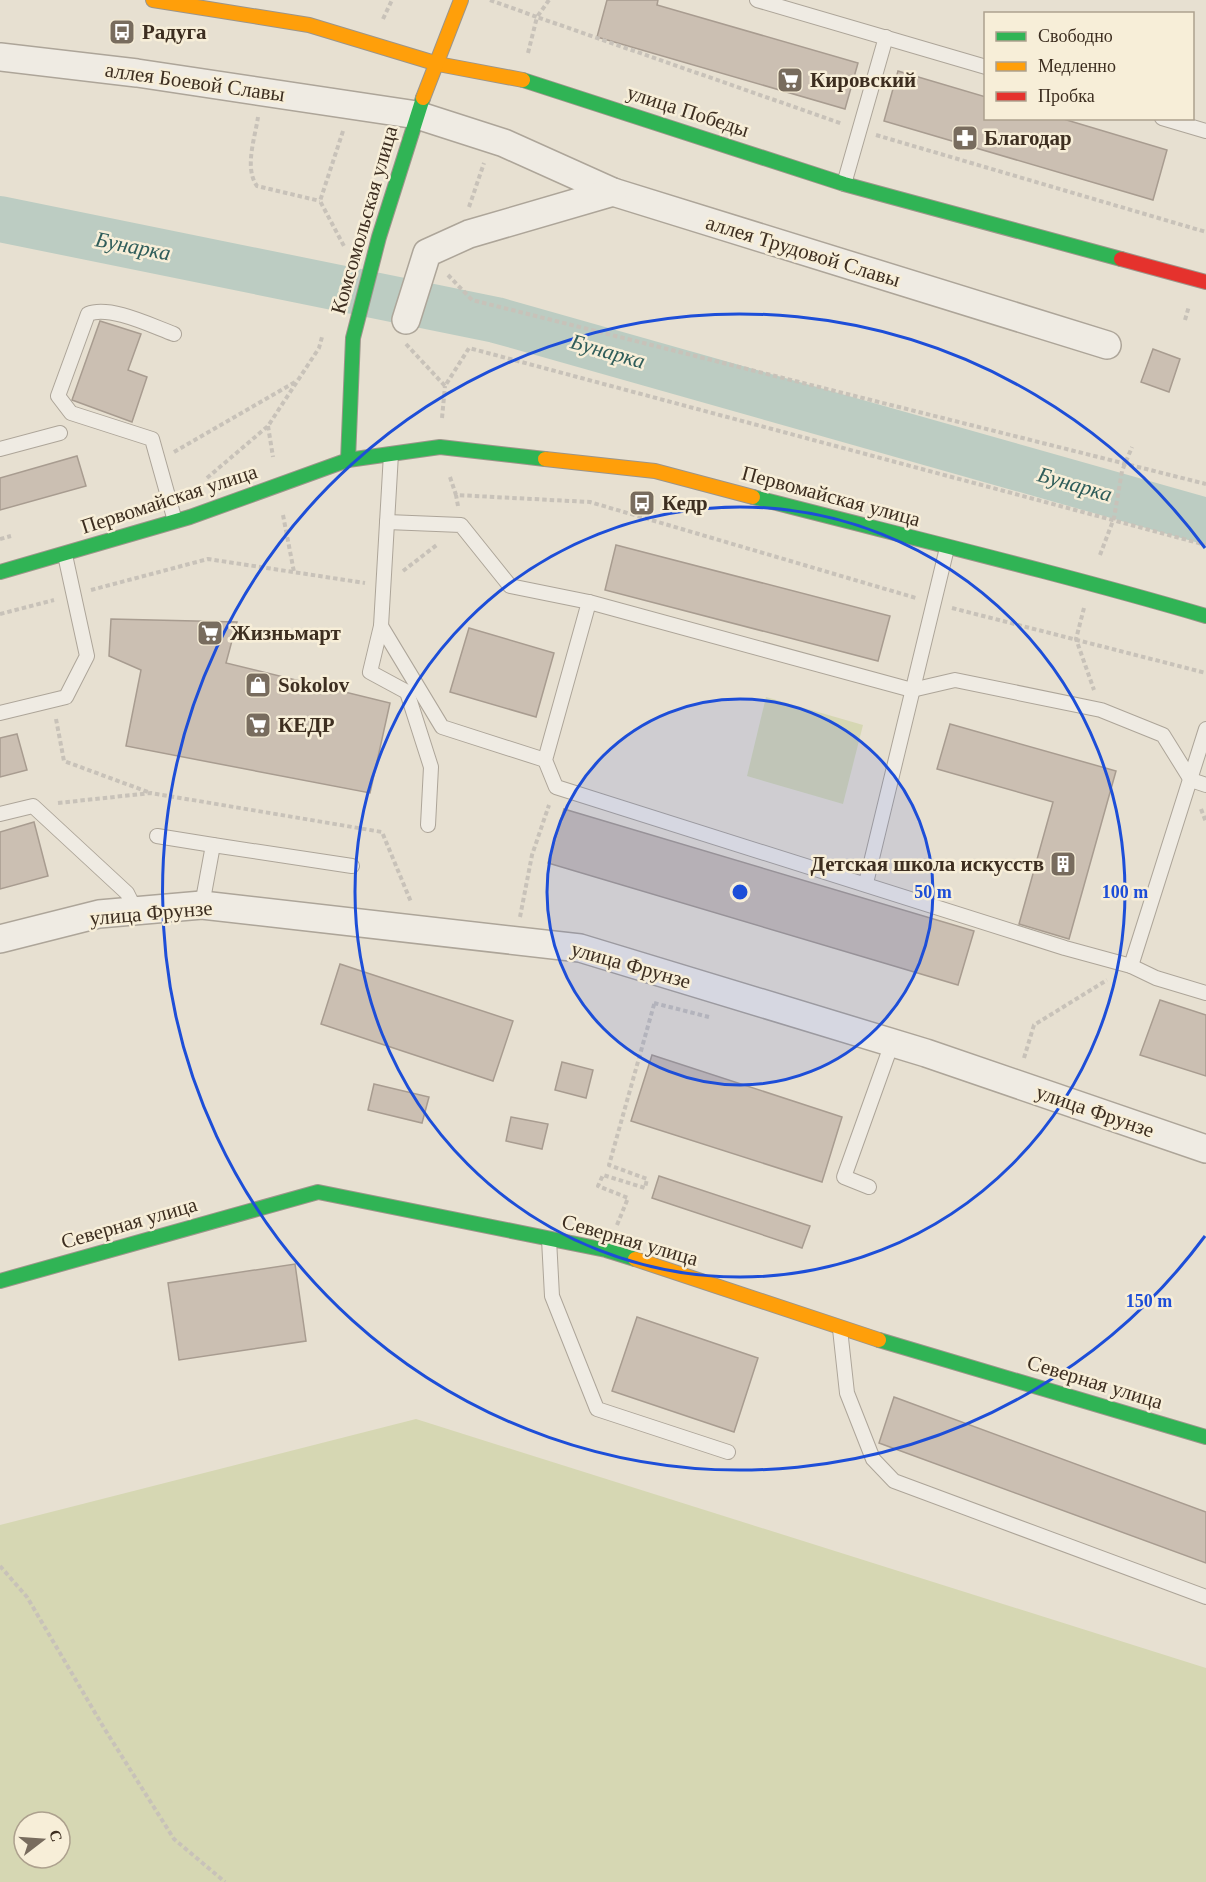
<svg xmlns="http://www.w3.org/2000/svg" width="1206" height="1882" viewBox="0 0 1206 1882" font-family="Georgia,serif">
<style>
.green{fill:#d6d7b3;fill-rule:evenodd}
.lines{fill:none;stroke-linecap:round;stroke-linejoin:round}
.river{stroke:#bcccc2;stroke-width:46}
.building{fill:#cbbfb2;stroke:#a89c90;stroke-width:1.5}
.lane-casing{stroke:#ada599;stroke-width:16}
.street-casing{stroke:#ada599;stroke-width:30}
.fast-casing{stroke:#9c958a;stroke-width:16}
.slow-casing{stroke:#9c958a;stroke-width:16}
.jam-casing{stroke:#9c958a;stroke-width:16}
.path{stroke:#c8c2b9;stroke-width:4;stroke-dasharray:4.5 3;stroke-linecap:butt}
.lane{stroke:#efebe3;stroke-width:14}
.street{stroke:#efebe3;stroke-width:27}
.fast{stroke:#30b455;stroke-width:14}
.slow{stroke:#ff9f0a;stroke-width:14}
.jam{stroke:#e5322d;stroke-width:14}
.ring{fill:none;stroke:#1d4ed8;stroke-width:3}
.labels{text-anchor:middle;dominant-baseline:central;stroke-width:5;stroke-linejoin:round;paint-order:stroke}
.poi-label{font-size:21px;font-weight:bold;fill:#3d2e20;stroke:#f7eed8;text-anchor:start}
.street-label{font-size:21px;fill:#3d2e20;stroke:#f7eed8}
.water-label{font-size:22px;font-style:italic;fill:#2f5d5a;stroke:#f7eed8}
.centre{fill:#1d4ed8;stroke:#f7eed8;stroke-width:3}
.ring-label{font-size:18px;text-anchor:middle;font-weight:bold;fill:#1d4ed8;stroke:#f7eed8;stroke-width:5;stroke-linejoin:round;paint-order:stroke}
</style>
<rect width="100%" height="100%" fill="#e7e0d1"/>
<!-- green -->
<g class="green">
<polygon points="766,697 863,725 843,804 747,776"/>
<path d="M416,1419L1206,1668V1882H0V1525ZM24,1822H60V1858H24Z"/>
</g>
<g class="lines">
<!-- river -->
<polyline class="river" points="0,219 496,320 1206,521"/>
</g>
<!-- building -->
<g class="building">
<polygon points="607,0 658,0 657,5 858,63 845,109 597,37"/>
<polygon points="898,71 986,97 986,118 1060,118 1167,150 1153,200 884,121"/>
<polygon points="100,321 141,334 128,370 147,377 132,422 72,400"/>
<polygon points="1153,349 1180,359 1169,392 1141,382"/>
<polygon points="77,456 86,486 0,510 0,478"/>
<polygon points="616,545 890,616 878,661 605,590"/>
<polygon points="111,619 237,622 226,663 390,703 370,793 126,746 141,670 109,656"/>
<polygon points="469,628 554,653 536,717 450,692"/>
<polygon points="950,724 1116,771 1069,939 1019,924 1053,802 937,769"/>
<polygon points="17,734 27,770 0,777 0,738"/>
<polygon points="564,809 974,931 958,985 548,863"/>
<polygon points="34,822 48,876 0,889 0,832"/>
<polygon points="340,964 513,1021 493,1081 321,1024"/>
<polygon points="1160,1000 1206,1015 1206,1076 1140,1055"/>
<polygon points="652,1055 842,1117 822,1182 631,1121"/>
<polygon points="562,1062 593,1070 586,1098 555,1090"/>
<polygon points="374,1084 429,1097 422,1123 368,1110"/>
<polygon points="511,1117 548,1124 542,1149 506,1141"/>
<polygon points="659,1176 810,1226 802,1248 652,1198"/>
<polygon points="295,1264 306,1341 179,1360 168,1283"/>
<polygon points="637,1317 758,1358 734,1432 612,1391"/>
<polygon points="894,1397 1206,1512 1206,1563 879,1443"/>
</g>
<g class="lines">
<!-- lane casing -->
<g class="lane-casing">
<g id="lane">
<polyline points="757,0 986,67"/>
<polyline points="1162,118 1206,131"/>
<polyline points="844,184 886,37"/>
<path d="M174,334C152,326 110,305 88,314L58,396L71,413L152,439L175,521"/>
<polyline points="0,449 60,433"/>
<polyline points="391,454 381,626 370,672 407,692 431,767 428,825"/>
<polyline points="387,522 461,525 510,586 589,602 912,690 955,680 1101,710 1163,735 1191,780 1206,785"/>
<polyline points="589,602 545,760 556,787 1065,948 1131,966 1156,978 1206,993"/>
<polyline points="381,626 442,727 545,760"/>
<polyline points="0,713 66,697 87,656 65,555"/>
<polyline points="0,814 33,806 127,893 136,911"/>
<polyline points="157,836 213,845"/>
<polyline points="866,883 947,548"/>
<polyline points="202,905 213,845 352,866"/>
<polyline points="1131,966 1206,729"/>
<polyline points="869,1187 844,1177 892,1043"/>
<polyline points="549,1239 552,1296 597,1409 728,1452"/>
<polyline points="840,1329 847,1393 873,1459 894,1481 1206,1597"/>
</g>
</g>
<!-- street casing -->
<g class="street-casing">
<g id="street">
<polyline points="0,57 137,73 417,115 504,143 613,192 1107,345"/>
<polyline points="406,320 427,253 469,234 613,192"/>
<polyline points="0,939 99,914 202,905 580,948 926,1053 1206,1149"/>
</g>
</g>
<!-- fast casing -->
<g class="fast-casing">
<g id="fast">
<polyline points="523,80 844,184 1121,259"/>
<polyline points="348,460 353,338 379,237 423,98"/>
<path d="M753,497C904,536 1056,572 1206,616"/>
<polyline points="0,572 190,517 348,460 440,447 545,459"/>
<polyline points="0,1281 318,1192 606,1250 635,1259"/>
<polyline points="879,1340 1206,1437"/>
</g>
</g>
<!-- slow casing -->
<g class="slow-casing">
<g id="slow">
<polyline points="153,0 309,25 438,64 523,80"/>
<polyline points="423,98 461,0"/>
<polyline points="545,459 655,471 753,497"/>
<polyline points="635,1259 879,1340"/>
</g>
</g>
<!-- jam casing -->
<g class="jam-casing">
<polyline id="jam" points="1121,259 1206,282"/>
</g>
<!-- path -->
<g class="path">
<polyline points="490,0 537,17 528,53"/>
<polyline points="549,0 537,17 843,124"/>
<polyline points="383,19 392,0"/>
<path d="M258,117C255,138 244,168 257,186L320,201"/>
<polyline points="343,131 320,201 345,248"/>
<polyline points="876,135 1206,232"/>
<polyline points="469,207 484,163"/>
<polyline points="448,275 472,300 1206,484"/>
<polyline points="1185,320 1189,306"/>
<polyline points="406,344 445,386 469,348 1206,545"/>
<polyline points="442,418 445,386"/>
<polyline points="268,426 273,457"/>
<polyline points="174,452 295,382"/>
<polyline points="450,477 456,495"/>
<polyline points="207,478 268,426 319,348 322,337"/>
<polyline points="458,506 456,495 590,502 916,598"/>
<polyline points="283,515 294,572"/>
<polyline points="0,539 11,536"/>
<polyline points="1100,555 1114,518 1122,471 1132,447"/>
<polyline points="403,571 438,544"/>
<polyline points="91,590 208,559 365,583"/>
<polyline points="952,608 1206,673"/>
<polyline points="1084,608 1076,639 1094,690"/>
<polyline points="0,614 54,600"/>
<polyline points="56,719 64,761 148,792"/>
<polyline points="58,803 151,793 382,832 411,902"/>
<polyline points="1201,809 1206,822"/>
<polyline points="520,917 532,855 549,805"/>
<polyline points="654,1003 709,1017"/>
<polyline points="1024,1058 1034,1025 1107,980"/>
<polyline points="617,1225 628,1198 598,1186 603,1175 645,1188 647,1179 609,1165 655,1001"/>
<polyline points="0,1566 27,1597 104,1728 174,1839 225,1882"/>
</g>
<!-- lane -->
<use href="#lane" class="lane"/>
<!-- street -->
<use href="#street" class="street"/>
<!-- fast -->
<use href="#fast" class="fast"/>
<!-- slow -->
<use href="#slow" class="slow"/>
<!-- jam -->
<use href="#jam" class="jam"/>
</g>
<!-- distance rings -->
<circle cx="740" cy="892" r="193" fill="#1d4ed8" fill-opacity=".12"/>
<g class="ring">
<circle cx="740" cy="892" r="193"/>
<circle cx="740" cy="892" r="385"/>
<path d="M1205 1236A578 578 0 1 1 1205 548"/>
</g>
<!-- icons -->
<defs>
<g id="bus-square" transform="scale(1.35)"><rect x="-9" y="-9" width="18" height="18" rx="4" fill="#786c5e" stroke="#f7eed8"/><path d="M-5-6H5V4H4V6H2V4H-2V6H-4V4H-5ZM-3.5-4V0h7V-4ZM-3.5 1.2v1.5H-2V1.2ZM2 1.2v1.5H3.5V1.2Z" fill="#fff"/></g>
<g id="supermarket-square" transform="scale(1.35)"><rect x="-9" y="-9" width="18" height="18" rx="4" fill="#786c5e" stroke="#f7eed8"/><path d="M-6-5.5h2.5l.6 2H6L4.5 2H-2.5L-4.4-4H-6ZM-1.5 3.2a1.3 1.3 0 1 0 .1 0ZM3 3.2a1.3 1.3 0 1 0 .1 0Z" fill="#fff"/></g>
<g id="pharmacy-square" transform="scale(1.35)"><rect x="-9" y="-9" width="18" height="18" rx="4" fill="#786c5e" stroke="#f7eed8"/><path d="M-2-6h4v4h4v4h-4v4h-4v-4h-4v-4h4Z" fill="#fff"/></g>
<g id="shop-square" transform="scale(1.35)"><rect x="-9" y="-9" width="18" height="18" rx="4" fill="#786c5e" stroke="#f7eed8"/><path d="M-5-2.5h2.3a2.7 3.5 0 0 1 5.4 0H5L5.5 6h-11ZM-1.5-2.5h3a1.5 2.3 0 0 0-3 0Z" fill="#fff"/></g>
<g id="building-square" transform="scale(1.35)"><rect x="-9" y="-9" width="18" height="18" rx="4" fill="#786c5e" stroke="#f7eed8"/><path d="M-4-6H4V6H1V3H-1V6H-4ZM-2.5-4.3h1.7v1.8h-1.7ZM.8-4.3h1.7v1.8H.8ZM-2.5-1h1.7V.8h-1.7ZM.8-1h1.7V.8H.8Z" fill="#fff"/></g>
</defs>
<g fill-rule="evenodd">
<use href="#bus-square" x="122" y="32"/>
<use href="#supermarket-square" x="790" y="80"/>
<use href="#pharmacy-square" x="965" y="138"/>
<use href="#bus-square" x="642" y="503"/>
<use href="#supermarket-square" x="210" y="633"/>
<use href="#shop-square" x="258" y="685"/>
<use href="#supermarket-square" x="258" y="725"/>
<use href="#building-square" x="1063" y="864"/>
</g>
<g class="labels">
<!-- poi labels -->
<g class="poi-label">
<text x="142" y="32">Радуга</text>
<text x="810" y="80">Кировский</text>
<text x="984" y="138">Благодар</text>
<text x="662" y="503">Кедр</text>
<text x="230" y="633">Жизньмарт</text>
<text x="278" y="685">Sokolov</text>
<text x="278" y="725">КЕДР</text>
<text x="1044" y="864" text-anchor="end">Детская школа искусств</text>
</g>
<!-- street labels -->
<g class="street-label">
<text transform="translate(195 82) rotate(8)">аллея Боевой Славы</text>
<text transform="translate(688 111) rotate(18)">улица Победы</text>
<text transform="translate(364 220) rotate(-74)">Комсомольская улица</text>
<text transform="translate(803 251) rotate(17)">аллея Трудовой Славы</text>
<text transform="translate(831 496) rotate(15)">Первомайская улица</text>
<text transform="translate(169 499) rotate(-18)">Первомайская улица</text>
<text transform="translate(151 913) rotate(-5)">улица Фрунзе</text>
<text transform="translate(631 965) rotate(16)">улица Фрунзе</text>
<text transform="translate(1095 1111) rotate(19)">улица Фрунзе</text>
<text transform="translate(129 1223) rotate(-16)">Северная улица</text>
<text transform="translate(630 1240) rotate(16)">Северная улица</text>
<text transform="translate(1095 1382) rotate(17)">Северная улица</text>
</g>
<!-- water labels -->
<g class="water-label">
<text transform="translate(133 246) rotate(11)">Бунарка</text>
<text transform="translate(608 351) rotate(16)">Бунарка</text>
<text transform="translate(1075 484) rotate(16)">Бунарка</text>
</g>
</g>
<circle cx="740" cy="892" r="9" class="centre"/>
<g class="ring-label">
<text x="933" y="898">50 m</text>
<text x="1125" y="898">100 m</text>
<text x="1149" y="1307">150 m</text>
</g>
<!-- legend -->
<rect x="984" y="12" width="210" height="108" fill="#f7eed8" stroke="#ada18e" stroke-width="1.5"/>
<rect x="996" y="32" width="30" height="9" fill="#30b455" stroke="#ada18e" stroke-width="1.5"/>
<text x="1038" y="42" font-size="18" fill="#3d2e20">Свободно</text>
<rect x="996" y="62" width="30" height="9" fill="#ff9f0a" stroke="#ada18e" stroke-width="1.5"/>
<text x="1038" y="72" font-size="18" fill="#3d2e20">Медленно</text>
<rect x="996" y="92" width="30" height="9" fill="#e5322d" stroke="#ada18e" stroke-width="1.5"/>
<text x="1038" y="102" font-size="18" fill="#3d2e20">Пробка</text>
<!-- north arrow -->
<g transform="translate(42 1840) rotate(73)"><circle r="28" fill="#f7eed8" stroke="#ada18e" stroke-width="1.5"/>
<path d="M0-4.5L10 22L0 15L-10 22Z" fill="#786c5e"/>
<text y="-9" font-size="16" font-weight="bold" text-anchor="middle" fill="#3d2e20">С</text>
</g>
</svg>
